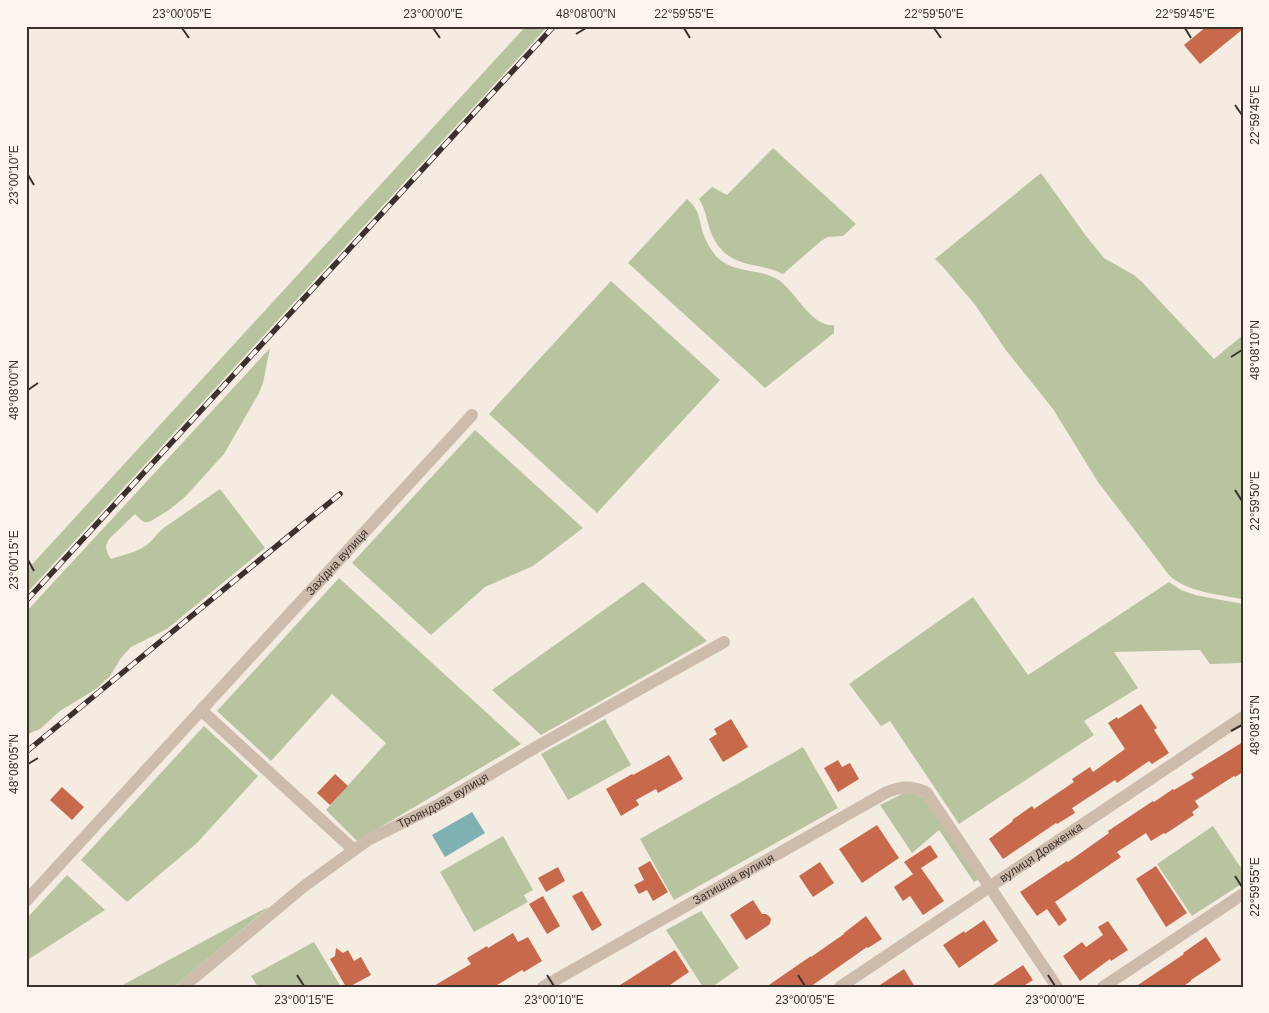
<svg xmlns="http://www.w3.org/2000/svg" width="1269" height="1013" viewBox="0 0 1269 1013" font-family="Helvetica,sans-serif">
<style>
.green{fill:#b8c4a0}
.water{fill:#7fb0b2}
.building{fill:#c8694b}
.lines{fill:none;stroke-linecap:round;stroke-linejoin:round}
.minor{stroke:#cdbbac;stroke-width:12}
.rail-casing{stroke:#3b302b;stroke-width:5.5}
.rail{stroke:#fbf5ee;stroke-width:4;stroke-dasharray:11;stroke-linecap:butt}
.ticks{fill:none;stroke:#3b302b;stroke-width:2}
.labels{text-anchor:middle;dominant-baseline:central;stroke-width:4.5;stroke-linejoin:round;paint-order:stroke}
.street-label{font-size:12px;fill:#3b302b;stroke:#fbf5ee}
.neatline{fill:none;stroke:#3b302b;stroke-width:2}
.ticks-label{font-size:12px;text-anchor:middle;fill:#3b302b}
</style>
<rect width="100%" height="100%" fill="#f4ebe1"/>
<!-- green -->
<g class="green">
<polygon points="526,26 548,26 26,594 26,571"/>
<path d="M773,148L856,224L843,236L828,237L821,241L783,274C758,261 731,270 714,239C707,227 707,211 699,199L712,187L727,195Z"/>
<path d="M1041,173L1086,236L1104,258L1134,275L1142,282L1214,359L1243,335V598L1241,599C1218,594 1186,592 1169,575L1098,482L1053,409L1005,349L976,306L943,267L935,259Z"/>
<path d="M687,199C702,212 698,220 704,236C707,243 711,250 716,256C734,275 760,267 780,281C796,293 813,328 834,325V333L765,388L628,263Z"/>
<polygon points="611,281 720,380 597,513 489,414"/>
<path d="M270,348L263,383L259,393L224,454L185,497L169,510L151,521C143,525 141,519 135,514L109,539L106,546L107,552L111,559C123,555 138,552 148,544C154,539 158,532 165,527L220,489L265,548L167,629L131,647L121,658L110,676L96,689L60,711L40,729L26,735V612Z"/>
<polygon points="475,430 583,528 533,566 485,587 431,635 352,563"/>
<polygon points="339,578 521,744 357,841 326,810 386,743 332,694 271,761 217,711"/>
<polygon points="643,582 707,641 541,735 492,690"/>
<polygon points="1169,582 1181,590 1195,595 1243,604 1243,663 1210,664 1200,650 1114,652 1138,688 1084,721 1094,735 959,824 890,721 881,726 849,684 973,597 1028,675"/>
<polygon points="605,719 631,765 568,800 541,754"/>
<polygon points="204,726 258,776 197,843 127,902 81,860"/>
<polygon points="803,747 838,808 674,900 640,839"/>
<polygon points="907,793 915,794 924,798 979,879 974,882 939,830 912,853 880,805 902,794"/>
<polygon points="1213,826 1243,871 1243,883 1192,916 1157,864"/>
<polygon points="503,836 533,890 524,895 528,902 474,932 440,872"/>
<polygon points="67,875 105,910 26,961 26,919"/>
<polygon points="269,907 174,987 119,987 258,912"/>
<polygon points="701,911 739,968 712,987 703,987 666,930"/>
<polygon points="314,942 341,987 258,987 251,976"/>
</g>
<!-- water -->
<polygon class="water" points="472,812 485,833 445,857 432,835"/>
<!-- building -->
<g class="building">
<polygon points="1207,26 1243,26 1243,29 1200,64 1184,45"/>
<polygon points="1141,704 1157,728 1154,730 1169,753 1152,764 1149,761 1117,783 1115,780 1072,808 1075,813 1057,824 1056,823 1003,859 989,839 1013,821 1012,820 1032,806 1034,809 1074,782 1072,779 1090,767 1093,772 1125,749 1108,723 1117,717 1118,719"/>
<polygon points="731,719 748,747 723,762 709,739 717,734 714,729"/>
<polygon points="1243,742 1243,772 1235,777 1234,776 1195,801 1199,807 1192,812 1194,815 1165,834 1164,833 1151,841 1146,833 1117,852 1121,857 1055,902 1067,920 1059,926 1047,909 1037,916 1020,892 1067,861 1068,862 1109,833 1108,831 1153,801 1154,802 1173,789 1174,790 1194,778 1191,774"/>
<polygon points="669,755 683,779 658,793 656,789 636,800 639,805 621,816 606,789 632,774 633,775"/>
<polygon points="838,760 842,767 850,763 859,779 838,792 824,768"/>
<polygon points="335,774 348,786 330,805 317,793"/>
<polygon points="62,787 84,807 72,820 50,800"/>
<polygon points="877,825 899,858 862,883 839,849"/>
<polygon points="930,845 938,857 921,868 944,901 923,915 910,896 903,901 894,887 913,874 904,862"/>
<polygon points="650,861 668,892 653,901 647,890 639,894 634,885 644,880 638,868"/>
<polygon points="820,862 834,883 813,897 799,876"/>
<polygon points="1156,866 1187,913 1166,927 1136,879"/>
<polygon points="558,867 565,881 546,892 538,878"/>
<polygon points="582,891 602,925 592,931 572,896"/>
<polygon points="543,896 560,926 547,934 529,904"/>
<polygon points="753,900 762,914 766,914 769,916 771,919 770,923 769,925 746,940 730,915"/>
<polygon points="866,916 882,939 868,948 867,947 810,987 766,987 811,956 811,957 844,934 844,933"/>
<polygon points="984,920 998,941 959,968 943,945 964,931 965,933"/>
<polygon points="1108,921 1128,950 1111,961 1110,959 1080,981 1063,956 1082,942 1086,947 1103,935 1098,927"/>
<polygon points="513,933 518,942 528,937 542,961 524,972 522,970 494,987 432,987 471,964 467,958 487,946 488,948"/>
<polygon points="1206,937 1221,960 1191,980 1191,981 1182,987 1135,987 1184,954 1183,953"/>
<polygon points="336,948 343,953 348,950 354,961 361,957 371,975 349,987 346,987 330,959 335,956"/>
<polygon points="675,950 689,972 667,987 617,987"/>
<polygon points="1023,965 1033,980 1022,987 990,987"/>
<polygon points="904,969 915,987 877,987"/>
</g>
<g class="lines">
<!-- minor -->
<g class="minor">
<polyline points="201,710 354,850"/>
<path id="s1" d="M26,901L472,415"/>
<path id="s2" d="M183,987L303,887L368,840L438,805L538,746L724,642"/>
<path id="s3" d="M543,987L887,792C903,786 910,786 926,792L1057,987"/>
<path id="s4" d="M840,987L1243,717"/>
<polyline points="1103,987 1243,894"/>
</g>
<!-- rail casing -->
<g class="rail-casing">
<g id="rail">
<polyline points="26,601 554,26"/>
<polyline points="26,752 340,494"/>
</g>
</g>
<!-- rail -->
<use href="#rail" class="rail"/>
</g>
<!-- ticks -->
<path class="ticks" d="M182,28L189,38M433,28L440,38M684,28L690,38M934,28L941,38M1185,28L1191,38M576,34L586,28M1235,105L1242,115M28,175L34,185M1231,357L1242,350M28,390L38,383M1235,490L1242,501M28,560L34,571M1231,731L1242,725M28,764L38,758M1235,876L1242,887M297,975L304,986M547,975L554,986M798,975L805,986M1048,975L1055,986"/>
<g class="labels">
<!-- street labels -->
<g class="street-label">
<text stroke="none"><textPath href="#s1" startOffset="460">Західна вулиця</textPath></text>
<text stroke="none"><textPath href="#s2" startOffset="321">Трояндова вулиця</textPath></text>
<text stroke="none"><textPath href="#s4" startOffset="242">вулиця Довженка</textPath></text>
<text stroke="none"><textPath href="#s3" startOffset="219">Затишна вулиця</textPath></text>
</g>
</g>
<!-- border -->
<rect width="1269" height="1013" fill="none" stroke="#fbf5ee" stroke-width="55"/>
<rect x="28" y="28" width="1214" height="958" class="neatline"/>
<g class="ticks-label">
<text x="182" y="18">23°00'05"E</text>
<text x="433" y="18">23°00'00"E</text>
<text x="586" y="18">48°08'00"N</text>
<text x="684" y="18">22°59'55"E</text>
<text x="934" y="18">22°59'50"E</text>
<text x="1185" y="18">22°59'45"E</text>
<text transform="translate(1255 115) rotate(-90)" y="4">22°59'45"E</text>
<text transform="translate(14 175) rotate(-90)" y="4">23°00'10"E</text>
<text transform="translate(1255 350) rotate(-90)" y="4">48°08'10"N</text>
<text transform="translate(14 390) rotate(-90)" y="4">48°08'00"N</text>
<text transform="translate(1255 501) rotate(-90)" y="4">22°59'50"E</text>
<text transform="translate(14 560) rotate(-90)" y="4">23°00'15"E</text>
<text transform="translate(1255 725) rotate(-90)" y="4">48°08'15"N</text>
<text transform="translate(14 764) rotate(-90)" y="4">48°08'05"N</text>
<text transform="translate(1255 887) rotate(-90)" y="4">22°59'55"E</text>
<text x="304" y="1004">23°00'15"E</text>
<text x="554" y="1004">23°00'10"E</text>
<text x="805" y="1004">23°00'05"E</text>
<text x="1055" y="1004">23°00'00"E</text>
</g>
</svg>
